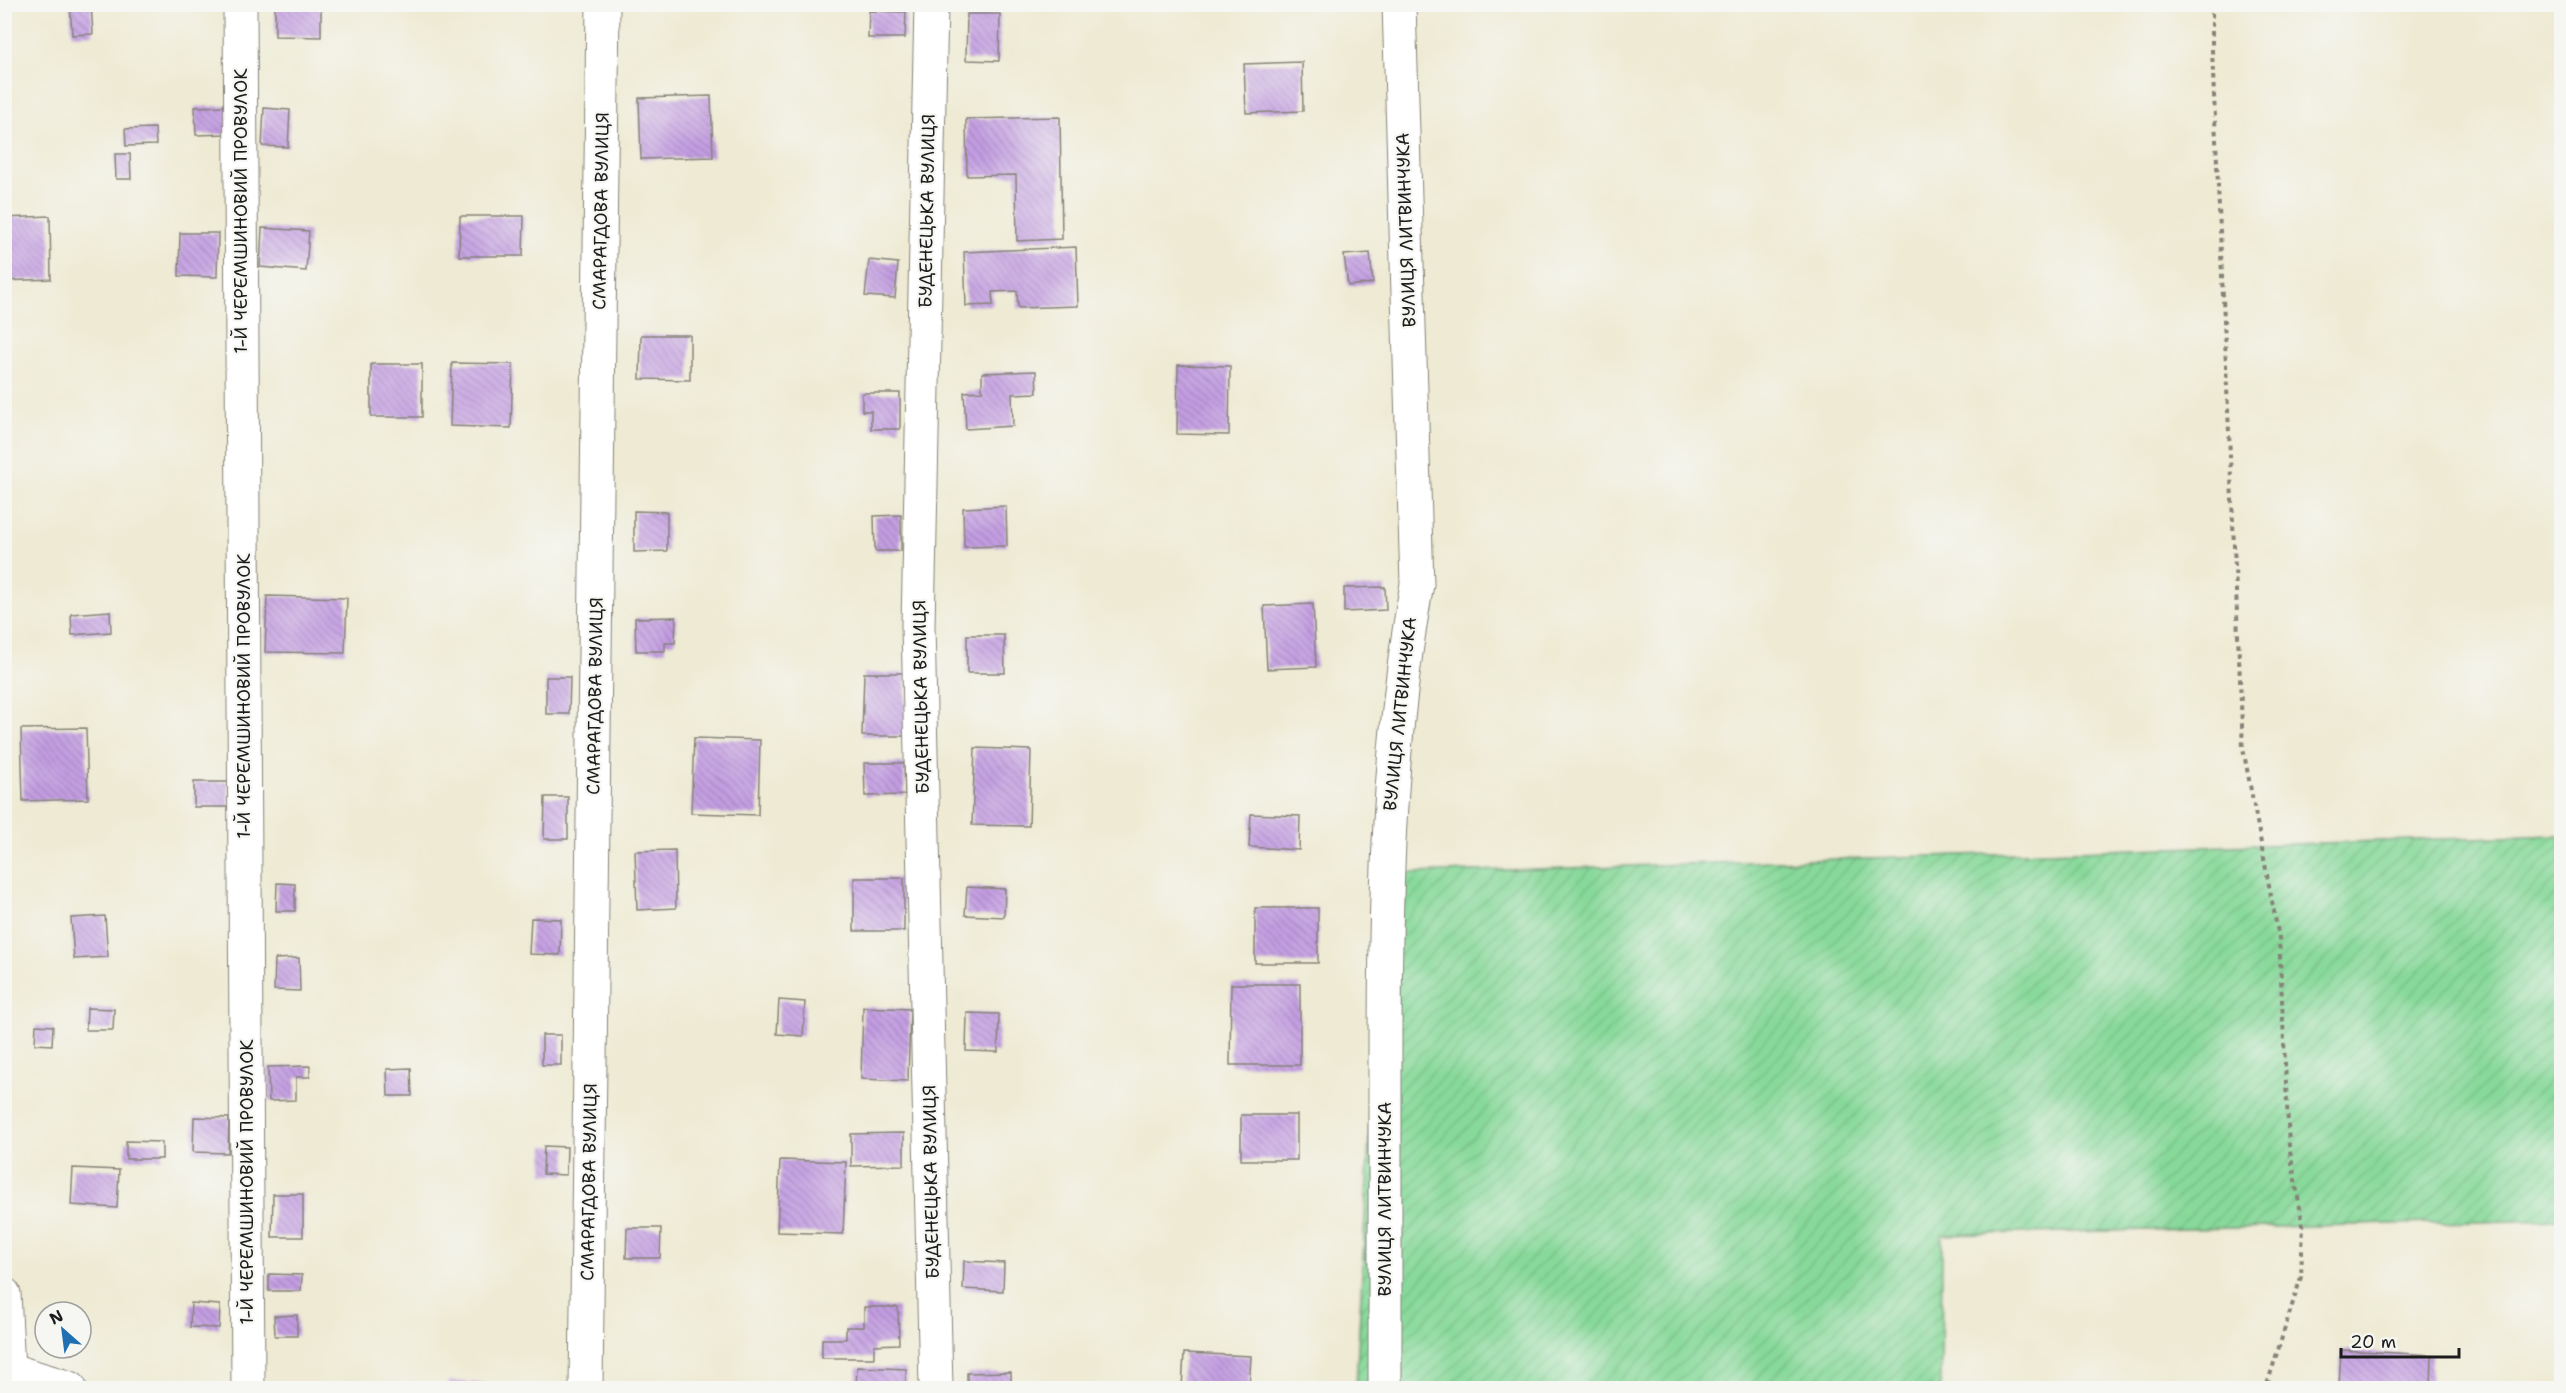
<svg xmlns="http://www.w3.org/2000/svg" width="2566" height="1393" viewBox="0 0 2566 1393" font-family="'Shantell Sans',sans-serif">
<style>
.garden{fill:url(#garden-furrows);stroke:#527a5b;stroke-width:1.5}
.building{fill:url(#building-back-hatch)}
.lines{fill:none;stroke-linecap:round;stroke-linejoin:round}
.street-casing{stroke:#858378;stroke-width:35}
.path{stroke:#858378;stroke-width:4;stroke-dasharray:4.5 4.5;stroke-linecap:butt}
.street{stroke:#fff;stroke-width:33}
.labels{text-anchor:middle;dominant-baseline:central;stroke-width:4.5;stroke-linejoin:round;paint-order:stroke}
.street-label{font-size:18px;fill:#1c1c1c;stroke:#f6f6f2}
</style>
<defs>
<pattern id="garden-furrows" width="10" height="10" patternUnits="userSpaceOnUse" patternTransform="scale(1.5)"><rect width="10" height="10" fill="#87d99a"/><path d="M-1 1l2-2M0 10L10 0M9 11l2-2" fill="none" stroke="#74ba84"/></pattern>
<pattern id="building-back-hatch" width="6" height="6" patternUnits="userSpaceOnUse" patternTransform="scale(1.5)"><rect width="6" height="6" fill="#c49ee3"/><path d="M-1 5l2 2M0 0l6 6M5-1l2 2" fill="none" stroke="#9e80b7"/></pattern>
</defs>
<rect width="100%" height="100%" fill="#f6f6f2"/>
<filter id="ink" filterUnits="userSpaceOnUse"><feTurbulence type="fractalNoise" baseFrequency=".0167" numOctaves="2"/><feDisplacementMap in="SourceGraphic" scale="12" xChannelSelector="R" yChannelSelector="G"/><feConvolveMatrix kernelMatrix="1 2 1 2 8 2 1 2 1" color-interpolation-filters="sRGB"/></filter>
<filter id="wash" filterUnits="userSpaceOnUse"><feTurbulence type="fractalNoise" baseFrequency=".008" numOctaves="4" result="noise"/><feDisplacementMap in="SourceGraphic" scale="24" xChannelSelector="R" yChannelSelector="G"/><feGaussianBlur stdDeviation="1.35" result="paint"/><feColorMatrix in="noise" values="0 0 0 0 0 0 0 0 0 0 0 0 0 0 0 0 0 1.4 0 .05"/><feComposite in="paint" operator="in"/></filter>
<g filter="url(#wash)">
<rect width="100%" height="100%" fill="#eeead3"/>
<!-- garden -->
<polygon class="garden" points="2561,835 2561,1220 1942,1235 1941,1388 1356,1388 1383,874"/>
<g id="blocks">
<!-- building -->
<g class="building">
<polygon points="70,4 91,4 93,34 72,35"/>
<polygon points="275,4 321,4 321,37 275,36"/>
<polygon points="869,11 906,12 905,38 868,38"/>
<polygon points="967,14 1000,14 999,61 966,60"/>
<polygon points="1302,62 1303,111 1246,113 1244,64"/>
<polygon points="711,96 713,157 641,159 639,98"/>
<polygon points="228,106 229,134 196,135 195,107"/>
<polygon points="264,108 290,110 288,147 262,146"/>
<polygon points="1060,117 1062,239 1017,241 1016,175 967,176 966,119"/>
<polygon points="155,128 156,145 126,146 125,129"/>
<polygon points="115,154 130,154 131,179 116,179"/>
<polygon points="50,216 51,279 4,281 4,218"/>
<polygon points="460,216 524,216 523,256 459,256"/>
<polygon points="262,228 309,231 306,271 260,267"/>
<polygon points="180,233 218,233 217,277 179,276"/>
<polygon points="1076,247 1078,306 1018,308 1017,291 992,292 993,305 966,306 964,252"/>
<polygon points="1370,253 1373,283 1348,286 1344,255"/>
<polygon points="869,260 898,263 895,298 865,296"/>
<polygon points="641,335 690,335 690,380 640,379"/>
<polygon points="452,363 513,364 511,428 450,426"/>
<rect x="371" y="364" width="51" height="53"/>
<polygon points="1178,365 1230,366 1229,435 1177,434"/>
<polygon points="1036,371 1037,393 1012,394 1013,426 966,429 964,392 982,391 982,373"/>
<polygon points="862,393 900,393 900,429 871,429 871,411 862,411"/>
<polygon points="1006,506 1007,546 964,547 963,508"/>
<polygon points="634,511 667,512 667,551 634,552"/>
<polygon points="901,515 901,551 875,551 874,516"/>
<polygon points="1385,587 1386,610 1344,612 1344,588"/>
<polygon points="267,596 347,598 345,653 265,652"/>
<polygon points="1313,604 1316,667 1267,669 1264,606"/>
<polygon points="110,611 111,632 72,635 71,614"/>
<polygon points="676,617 675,643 665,643 665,651 636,651 635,618"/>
<polygon points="967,635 1004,635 1005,673 967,673"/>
<polygon points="864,673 906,673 905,736 862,736"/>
<polygon points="546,677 570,677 569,714 546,714"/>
<polygon points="86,728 88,799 23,801 21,729"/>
<polygon points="694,738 760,740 758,815 691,813"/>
<polygon points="975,748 1031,750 1029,826 972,825"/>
<polygon points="864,763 904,763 905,795 865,796"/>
<polygon points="194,782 228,782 229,807 194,807"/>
<polygon points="545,797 568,797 568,839 544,839"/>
<polygon points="1251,814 1300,816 1299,850 1249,847"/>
<polygon points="675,850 676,908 637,910 635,851"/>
<rect x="854" y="878" width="50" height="53"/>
<polygon points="277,883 295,884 295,911 276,911"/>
<polygon points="967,887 1005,889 1004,917 965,915"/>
<rect x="1255" y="908" width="63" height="55"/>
<polygon points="105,916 108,957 74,959 71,918"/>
<polygon points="531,918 561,919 560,955 529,954"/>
<polygon points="299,958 300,991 274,990 275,959"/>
<polygon points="1231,984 1300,984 1300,1065 1230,1065"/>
<polygon points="779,1000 805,1002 803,1036 777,1034"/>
<polygon points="863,1007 910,1009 908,1081 861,1079"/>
<polygon points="87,1008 114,1009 113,1030 86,1030"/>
<polygon points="967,1013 999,1014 998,1052 966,1051"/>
<polygon points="36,1025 53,1026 52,1045 35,1044"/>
<rect x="542" y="1035" width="19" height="30"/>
<polygon points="310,1066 310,1077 296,1077 296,1100 269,1101 268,1067"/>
<polygon points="411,1068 412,1096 388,1096 387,1069"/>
<rect x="1241" y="1115" width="56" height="45"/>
<polygon points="194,1117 229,1118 228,1153 193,1152"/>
<polygon points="904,1133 904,1165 851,1166 851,1134"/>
<polygon points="126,1141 162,1142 162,1159 126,1159"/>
<polygon points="544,1146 567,1147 566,1175 543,1174"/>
<polygon points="780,1160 846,1162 843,1234 777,1232"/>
<polygon points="73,1168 119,1170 117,1208 71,1205"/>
<polygon points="273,1194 303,1194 303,1237 272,1237"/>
<polygon points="627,1228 661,1228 660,1258 626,1258"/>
<polygon points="964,1261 1004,1263 1003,1291 963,1289"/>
<polygon points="269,1274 302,1275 301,1291 269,1291"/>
<polygon points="191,1303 220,1305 219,1328 190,1327"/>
<polygon points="864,1307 898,1307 899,1344 874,1345 874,1358 822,1358 822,1339 846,1339 846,1327 864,1327"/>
<polygon points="297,1315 297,1336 275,1336 274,1316"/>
<polygon points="2341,1350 2432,1355 2431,1388 2339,1385"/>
<polygon points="1184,1353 1251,1356 1249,1388 1182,1388"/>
<polygon points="857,1367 906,1369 906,1388 856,1388"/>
<polygon points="1011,1372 1011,1388 967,1388 967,1373"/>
<polygon points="449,1381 501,1385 501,1388 449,1388"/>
</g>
</g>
</g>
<g filter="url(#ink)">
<use href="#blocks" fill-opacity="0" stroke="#858378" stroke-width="1.5"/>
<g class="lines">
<!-- street casing -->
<g class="street-casing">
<g id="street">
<polyline points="240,4 248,1388"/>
<polyline points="931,4 918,626 936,1388"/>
<polyline points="4,1294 8,1369"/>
<polyline points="4,1368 70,1388"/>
<polyline points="586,1388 603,4"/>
<path d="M1385,1388C1385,1278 1385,1168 1385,1058C1385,899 1388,741 1417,584L1399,4"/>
</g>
</g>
<!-- path -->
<polyline class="path" points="2212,4 2212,50 2243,748 2279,938 2289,1146 2303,1225 2301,1277 2266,1388"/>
<!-- street -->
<use href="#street" class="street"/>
</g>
</g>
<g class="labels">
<!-- street labels -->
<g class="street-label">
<text transform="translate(241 211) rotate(-90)">1-Й ЧЕРЕМШИНОВИЙ ПРОВУЛОК</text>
<text transform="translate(601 211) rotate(-89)">СМАРАГДОВА ВУЛИЦЯ</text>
<text transform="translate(927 211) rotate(-89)">БУДЕНЕЦЬКА ВУЛИЦЯ</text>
<text transform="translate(1406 230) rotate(-92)">ВУЛИЦЯ ЛИТВИНЧУКА</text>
<text transform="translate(244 696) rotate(-90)">1-Й ЧЕРЕМШИНОВИЙ ПРОВУЛОК</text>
<text transform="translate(595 696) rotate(-89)">СМАРАГДОВА ВУЛИЦЯ</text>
<text transform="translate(921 697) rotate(-91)">БУДЕНЕЦЬКА ВУЛИЦЯ</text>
<text transform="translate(1400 714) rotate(-84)">ВУЛИЦЯ ЛИТВИНЧУКА</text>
<text transform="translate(247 1182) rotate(-90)">1-Й ЧЕРЕМШИНОВИЙ ПРОВУЛОК</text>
<text transform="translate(589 1182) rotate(-89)">СМАРАГДОВА ВУЛИЦЯ</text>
<text transform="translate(931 1182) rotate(-91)">БУДЕНЕЦЬКА ВУЛИЦЯ</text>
<text transform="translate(1385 1199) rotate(-90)">ВУЛИЦЯ ЛИТВИНЧУКА</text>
</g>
</g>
<!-- margin -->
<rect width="2566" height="1393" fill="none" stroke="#f6f6f2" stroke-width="24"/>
<!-- north arrow -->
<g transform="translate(63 1330) rotate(332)"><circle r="28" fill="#f6f6f2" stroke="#9f9f9c" stroke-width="1.5"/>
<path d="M0-4.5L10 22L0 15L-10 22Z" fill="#1f6fb2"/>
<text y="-9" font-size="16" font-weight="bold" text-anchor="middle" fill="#1c1c1c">N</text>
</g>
<!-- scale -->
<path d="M2341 1348v9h118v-9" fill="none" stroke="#1c1c1c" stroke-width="3"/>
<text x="2350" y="1348" font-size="18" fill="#1c1c1c" stroke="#f6f6f2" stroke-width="4.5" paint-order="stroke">20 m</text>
</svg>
